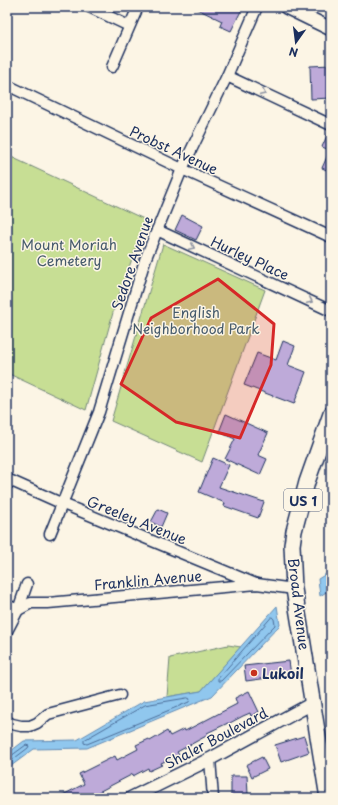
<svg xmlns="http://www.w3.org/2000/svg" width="338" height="805" viewBox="0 0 338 805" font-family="'Playpen Sans',sans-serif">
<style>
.green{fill:#c7de94;stroke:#718679}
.water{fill:#90c7ee;stroke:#618ab4}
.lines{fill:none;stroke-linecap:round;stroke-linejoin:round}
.shore{stroke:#4a6c98;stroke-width:1}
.building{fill:#beaad9;stroke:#1b2f5e}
.minor-casing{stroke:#1b2f5e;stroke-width:13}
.tertiary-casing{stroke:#1b2f5e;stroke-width:15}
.secondary-casing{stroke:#1b2f5e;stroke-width:16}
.primary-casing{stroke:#1b2f5e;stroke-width:18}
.minor{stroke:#fcf5e5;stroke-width:10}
.tertiary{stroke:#fcf5e5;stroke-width:12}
.secondary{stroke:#fcf5e5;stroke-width:13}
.primary{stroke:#fcf5e5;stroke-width:15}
.oneway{stroke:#8c92a2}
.marked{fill:#d62828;fill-opacity:0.2;stroke:#d62828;stroke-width:3;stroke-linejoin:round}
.poi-dot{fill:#c8321e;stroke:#fcf5e5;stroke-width:1.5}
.labels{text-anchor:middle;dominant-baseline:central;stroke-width:3;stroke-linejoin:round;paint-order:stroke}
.shield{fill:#fcf5e5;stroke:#5e6a86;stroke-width:1}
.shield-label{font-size:13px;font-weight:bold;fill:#1b2f5e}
.street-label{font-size:14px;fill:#1b2f5e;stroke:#fcf5e5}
.park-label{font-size:14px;fill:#465b6c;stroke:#fcf5e5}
.poi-label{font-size:14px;font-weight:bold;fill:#1b2f5e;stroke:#fcf5e5;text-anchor:start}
</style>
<rect width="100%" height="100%" fill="#fcf5e5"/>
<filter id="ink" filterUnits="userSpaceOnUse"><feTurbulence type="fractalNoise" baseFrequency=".025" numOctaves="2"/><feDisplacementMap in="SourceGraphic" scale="8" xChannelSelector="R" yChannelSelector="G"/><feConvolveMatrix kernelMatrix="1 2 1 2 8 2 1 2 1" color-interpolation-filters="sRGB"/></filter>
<g filter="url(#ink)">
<!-- green -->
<g class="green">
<polygon points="7,155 146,220 114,309 86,410 7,373"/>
<polygon points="163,244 265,290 202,462 111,421"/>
<polygon points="228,645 241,647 201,691 167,697 170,658"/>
</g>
<!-- water -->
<g class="water">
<polygon points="331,571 331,589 320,596 318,579"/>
<polygon points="277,606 280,625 212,696 87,748 34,749 7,769 7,754 24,741 77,740 144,701 201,691"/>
</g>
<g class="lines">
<!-- shore -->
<g class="shore">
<polygon points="272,617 274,619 275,625 221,681 218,681 218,679"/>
<polygon points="188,698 190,699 189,702 87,744 84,743 84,740 145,705"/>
<polyline points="7,757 11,756 26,745 29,746 28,748 7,764"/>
</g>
</g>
<!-- building -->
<g class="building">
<polygon points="193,7 243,7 231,31 220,26 222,21"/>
<polygon points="331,65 331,98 311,99 310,66"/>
<polygon points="329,131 331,131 331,172 322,168 330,150 322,147"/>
<polygon points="182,215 203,226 196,240 175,230"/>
<polygon points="283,341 295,346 288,365 306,372 294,404 244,385 257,353 276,360"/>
<polygon points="226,414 268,433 258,455 267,459 260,475 225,459 235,439 219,432"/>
<polygon points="213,458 229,465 219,487 264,502 258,518 224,506 225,503 199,492"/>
<polygon points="158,509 167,513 161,527 151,522"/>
<polygon points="289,661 291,675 246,681 244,666"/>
<polygon points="249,691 259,712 251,716 250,713 243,716 228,724 228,723 207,733 208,735 177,752 179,755 161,763 162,765 149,771 148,768 133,776 133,774 87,798 57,798 84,784 79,774 115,756 117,760 138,749 136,745 149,739 150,741 167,731 170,736 184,729 185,731 237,704 235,698"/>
<polygon points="304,736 309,752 281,762 275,745"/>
<polygon points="262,757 268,769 252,777 246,765"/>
<polygon points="231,776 247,776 248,794 245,795 246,798 231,798"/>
</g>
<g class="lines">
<!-- minor casing -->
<g class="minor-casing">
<g id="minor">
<polyline points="89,7 129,26"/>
<polyline points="112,67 138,7"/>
<polyline points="227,76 331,125"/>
<polyline points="7,85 182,169 331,237"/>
<polyline points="157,230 331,311"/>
<polyline points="7,479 63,504 256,584"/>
<polyline points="50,534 99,412 145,260 182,169 227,76 257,7"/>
<polyline points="7,605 18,610 31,603 48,603 257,584 294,589"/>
<polyline points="7,631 18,610 27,584"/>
<polyline points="7,721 12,724 21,726 30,726 37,723 48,714 120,695"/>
<polyline points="210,759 213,798"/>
</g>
</g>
<!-- tertiary casing -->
<g class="tertiary-casing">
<polyline id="tertiary" points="131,798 210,759 313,703"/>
</g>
<!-- secondary casing -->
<g class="secondary-casing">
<polyline id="secondary" points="286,7 331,29"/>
</g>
<!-- primary casing -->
<g class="primary-casing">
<polyline id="primary" points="328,798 294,589 292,545 294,531 307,482 331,414"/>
</g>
<!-- minor -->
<use href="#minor" class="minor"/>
<!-- tertiary -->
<use href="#tertiary" class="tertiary"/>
<!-- secondary -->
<use href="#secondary" class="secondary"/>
<!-- primary -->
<use href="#primary" class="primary"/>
</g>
<!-- one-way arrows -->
<defs><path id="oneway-chevron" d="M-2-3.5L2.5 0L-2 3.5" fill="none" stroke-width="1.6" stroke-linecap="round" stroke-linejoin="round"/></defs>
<g class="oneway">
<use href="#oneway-chevron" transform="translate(263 93) rotate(25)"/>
<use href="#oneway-chevron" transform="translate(192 247) rotate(25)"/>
<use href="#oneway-chevron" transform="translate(310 301) rotate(25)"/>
</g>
</g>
<!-- marked area -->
<path class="marked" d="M218,279L274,324L271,365L240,438L176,422L121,384L151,318Z"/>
<!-- markers -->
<circle class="poi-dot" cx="254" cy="673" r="4"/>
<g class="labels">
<!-- shield labels -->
<rect class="shield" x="284" y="489" width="38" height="22" rx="3"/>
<g class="shield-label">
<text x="303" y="500">US 1</text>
</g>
<!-- street labels -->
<g class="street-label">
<text transform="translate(174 150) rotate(25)">Probst Avenue</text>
<text transform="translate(250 258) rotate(25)">Hurley Place</text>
<text transform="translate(132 263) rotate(-71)">Sedore Avenue</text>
<text transform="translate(137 520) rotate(22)">Greeley Avenue</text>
<text transform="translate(148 580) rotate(-5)">Franklin Avenue</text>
<text transform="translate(299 604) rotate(83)">Broad Avenue</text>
<text transform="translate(216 738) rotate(-28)">Shaler Boulevard</text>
</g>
<!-- park labels -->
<g class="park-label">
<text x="69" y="244">Mount Moriah<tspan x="69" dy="16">Cemetery</tspan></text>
<text x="196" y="312">English<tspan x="196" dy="16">Neighborhood Park</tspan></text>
</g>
<!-- poi labels -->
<g class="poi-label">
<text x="262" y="673">Lukoil</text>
</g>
</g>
<!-- margin -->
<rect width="338" height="805" fill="none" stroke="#fcf5e5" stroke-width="24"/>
<rect x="12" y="12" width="314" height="781" fill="none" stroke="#1b2f5e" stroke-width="1.5" filter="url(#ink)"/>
<!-- north arrow -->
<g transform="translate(296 42) rotate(194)" stroke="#fcf5e5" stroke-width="3" paint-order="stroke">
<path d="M0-3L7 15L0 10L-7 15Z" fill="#1b2f5e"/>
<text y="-6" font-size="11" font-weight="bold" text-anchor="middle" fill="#1b2f5e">N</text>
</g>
</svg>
